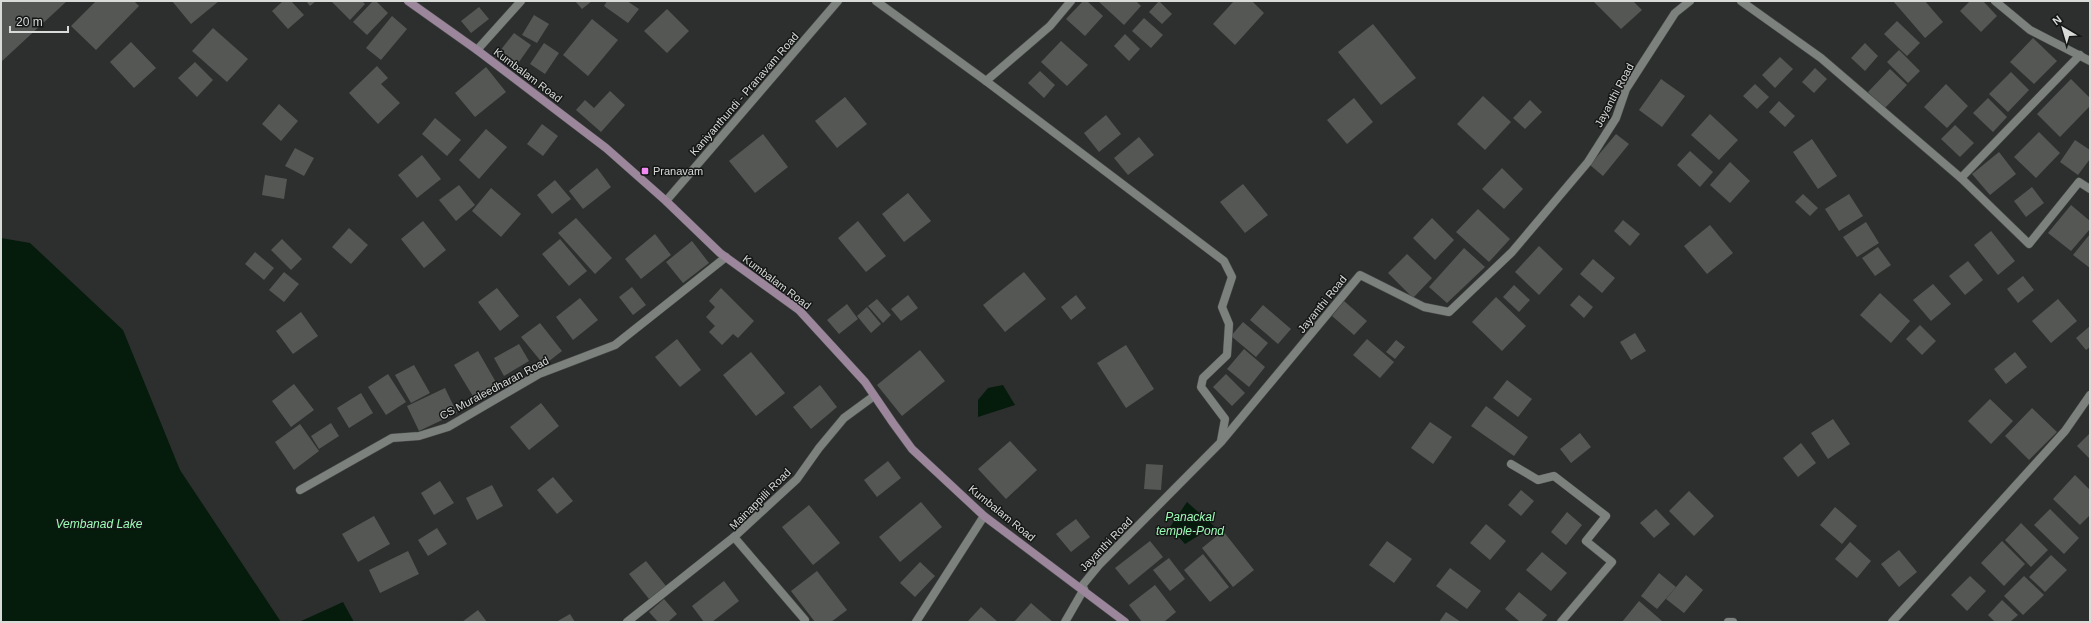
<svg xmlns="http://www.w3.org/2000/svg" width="2091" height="623" viewBox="0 0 2091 623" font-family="Helvetica,sans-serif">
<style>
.water{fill:#051b0c}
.building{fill:#545754}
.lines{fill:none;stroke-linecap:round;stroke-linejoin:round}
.service-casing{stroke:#474a48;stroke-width:9}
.minor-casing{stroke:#474a48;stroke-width:9}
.secondary-casing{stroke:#474a48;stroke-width:9}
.service{stroke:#7d817e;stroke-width:8}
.minor{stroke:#7d817e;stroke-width:8}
.secondary{stroke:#9b869c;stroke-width:8}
.poi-dot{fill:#f28af3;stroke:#151716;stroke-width:1.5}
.labels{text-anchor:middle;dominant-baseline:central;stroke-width:3;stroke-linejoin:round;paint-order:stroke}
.street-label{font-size:11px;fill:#d9dbd9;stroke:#151716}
.poi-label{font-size:11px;fill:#d9dbd9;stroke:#151716;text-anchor:start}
.water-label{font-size:12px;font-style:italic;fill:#9bfcb6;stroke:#151716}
</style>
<rect width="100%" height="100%" fill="#2c2f2d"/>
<!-- water -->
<g class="water">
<polygon points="1,238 30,243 123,330 180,470 281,622 1,622"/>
<polygon points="1003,385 1015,405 978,417 978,400 988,388"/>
<polygon points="1187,502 1214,526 1185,544 1170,527"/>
<polygon points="343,602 354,622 299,622"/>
</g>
<!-- building -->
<g class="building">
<polygon points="2,1 67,1 1,62"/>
<polygon points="96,1 134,1 139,6 96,50 71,26"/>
<polygon points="172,1 219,1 191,24"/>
<polygon points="283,1 291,1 304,15 288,29 272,11"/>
<polygon points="306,1 316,1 310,6"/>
<polygon points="331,1 362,1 365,4 350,20"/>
<polygon points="373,1 376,1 388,13 367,35 353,22"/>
<polygon points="575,1 592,1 582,9"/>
<polygon points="607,1 627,1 639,9 628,23 604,6"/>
<polygon points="1083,1 1087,1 1103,16 1085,36 1066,19"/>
<polygon points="1098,1 1136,1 1141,6 1124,25"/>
<polygon points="1159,1 1172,14 1162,24 1149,12"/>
<polygon points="1234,1 1252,1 1264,13 1235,45 1213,24"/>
<polygon points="1593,1 1633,1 1642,10 1621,29"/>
<polygon points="1893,1 1925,1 1943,22 1925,38"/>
<polygon points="1970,1 1983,1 1997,16 1981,32 1960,11"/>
<polygon points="479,7 489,19 471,33 461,21"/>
<polygon points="667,9 689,31 667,53 644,31"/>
<polygon points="534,15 549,24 537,43 522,35"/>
<polygon points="392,16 407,29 381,60 366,48"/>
<polygon points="1144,18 1163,35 1151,48 1132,31"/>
<polygon points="592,19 618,40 588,76 563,55"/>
<polygon points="1897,21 1920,43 1907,56 1884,34"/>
<polygon points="1373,24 1416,78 1381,105 1338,52"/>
<polygon points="213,28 248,59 227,82 192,51"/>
<polygon points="514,33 531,45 514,69 496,56"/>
<polygon points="1125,34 1140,49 1129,61 1114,46"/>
<polygon points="2033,38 2057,61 2034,84 2010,62"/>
<polygon points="1061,41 1088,65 1067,86 1041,62"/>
<polygon points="131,42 156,68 134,88 110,62"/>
<polygon points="544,43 559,53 545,74 530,64"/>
<polygon points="1865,43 1878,56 1865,71 1851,58"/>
<polygon points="1899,50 1920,71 1908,83 1887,62"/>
<polygon points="1780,57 1793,69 1775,88 1762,75"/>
<polygon points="195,62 213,80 197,97 178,78"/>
<polygon points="377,66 388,78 381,84 400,103 378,124 349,93"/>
<polygon points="486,67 506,92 475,117 455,93"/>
<polygon points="1815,68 1827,79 1814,93 1802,82"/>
<polygon points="1890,69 1907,85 1884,109 1868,92"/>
<polygon points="1040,71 1055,85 1044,98 1028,83"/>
<polygon points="2011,72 2029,90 2008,112 1989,94"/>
<polygon points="1661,79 1685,96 1662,127 1639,110"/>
<polygon points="2071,79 2090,98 2090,106 2060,137 2037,114"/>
<polygon points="1755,84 1769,97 1757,109 1743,96"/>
<polygon points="1946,84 1968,106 1947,128 1924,107"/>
<polygon points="610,91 625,105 601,132 576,110 585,100 594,108"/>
<polygon points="1483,96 1511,122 1485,150 1457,124"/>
<polygon points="845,97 867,124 837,148 815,121"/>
<polygon points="1354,98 1373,122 1347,144 1327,120"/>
<polygon points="1988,98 2007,117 1993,132 1973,113"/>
<polygon points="1530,100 1542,112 1525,129 1513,118"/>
<polygon points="1779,101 1795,116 1785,127 1769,112"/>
<polygon points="279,104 298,121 281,141 262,124"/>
<polygon points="1710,114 1738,140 1719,160 1691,135"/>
<polygon points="1106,115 1121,134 1099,152 1084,133"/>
<polygon points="435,118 461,140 447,156 422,134"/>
<polygon points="542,124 558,136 543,156 527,144"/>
<polygon points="1955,125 1974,143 1960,157 1941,139"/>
<polygon points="486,129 507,147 479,179 459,160"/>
<polygon points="2039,132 2060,153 2036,178 2014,157"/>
<polygon points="763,134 788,167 755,193 729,161"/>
<polygon points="1616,134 1629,144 1603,176 1590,165"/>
<polygon points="1139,137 1154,155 1128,175 1114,158"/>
<polygon points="1812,139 1837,176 1818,189 1793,152"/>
<polygon points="2075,140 2090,150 2090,159 2078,175 2060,162"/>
<polygon points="295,148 314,158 304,176 285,166"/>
<polygon points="1690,151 1713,172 1700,187 1677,165"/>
<polygon points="1999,152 2016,174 1990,195 1972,174"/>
<polygon points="422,155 441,179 417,198 398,175"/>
<polygon points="1730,162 1750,181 1730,203 1710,185"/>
<polygon points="597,168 611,187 583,209 569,191"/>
<polygon points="1502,168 1523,189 1504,209 1482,189"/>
<polygon points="265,175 287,179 284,199 262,195"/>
<polygon points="555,180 571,199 552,214 537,195"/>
<polygon points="1243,184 1268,215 1245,233 1220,202"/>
<polygon points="459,185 475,205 456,221 439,200"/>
<polygon points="2032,187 2044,203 2026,217 2014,201"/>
<polygon points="491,188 521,214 501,237 472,211"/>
<polygon points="908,193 931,221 904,242 882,214"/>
<polygon points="1803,194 1818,208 1810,216 1795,202"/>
<polygon points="1849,194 1863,216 1839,231 1825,209"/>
<polygon points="2071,205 2090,221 2090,229 2071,251 2048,233"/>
<polygon points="1478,209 1510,239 1489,262 1456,232"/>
<polygon points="576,218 612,258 595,274 558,233"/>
<polygon points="1432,218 1454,240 1435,260 1413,238"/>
<polygon points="1623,220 1640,234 1630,246 1614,231"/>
<polygon points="423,221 446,250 424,268 401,239"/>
<polygon points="858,221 886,256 866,272 838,238"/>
<polygon points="1866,222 1879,243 1857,257 1843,237"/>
<polygon points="1710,225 1733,253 1707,274 1684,246"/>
<polygon points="349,228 368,245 351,264 332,247"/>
<polygon points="1991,231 2015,261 1998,275 1974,245"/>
<polygon points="655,234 671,255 641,279 625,259"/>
<polygon points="2090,234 2090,268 2073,255"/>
<polygon points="282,239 302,259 291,270 271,250"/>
<polygon points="560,239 587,271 569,286 542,254"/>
<polygon points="692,241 709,263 683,283 666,262"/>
<polygon points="1539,246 1563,269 1539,295 1515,272"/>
<polygon points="1878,247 1891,265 1875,276 1862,258"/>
<polygon points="1464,248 1485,267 1447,303 1429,287"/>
<polygon points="255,252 274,268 264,280 245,264"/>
<polygon points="1407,254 1432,278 1413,298 1388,273"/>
<polygon points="1593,259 1615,278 1602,293 1580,274"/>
<polygon points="1968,261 1983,280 1965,295 1949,276"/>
<polygon points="284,272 299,284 284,302 269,290"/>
<polygon points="1024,272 1046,299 1005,332 983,305"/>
<polygon points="2023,276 2034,290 2018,303 2007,289"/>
<polygon points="1933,284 1951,304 1931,321 1913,300"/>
<polygon points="1514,285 1530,300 1519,312 1503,297"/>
<polygon points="632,287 646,305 633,315 619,297"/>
<polygon points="497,288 519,316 500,331 478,302"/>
<polygon points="721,288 754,321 738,338 733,334 722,345 709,332 715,326 706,317 715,307 709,301"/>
<polygon points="1880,293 1910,321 1891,343 1860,315"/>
<polygon points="908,295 918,308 901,321 891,309"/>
<polygon points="1076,295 1086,308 1071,320 1061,307"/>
<polygon points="1579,295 1593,307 1584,318 1570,305"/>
<polygon points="1496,297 1526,326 1502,351 1472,322"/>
<polygon points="580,298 598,320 573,340 556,317"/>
<polygon points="877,299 891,315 883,323 868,306"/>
<polygon points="2058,299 2077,321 2051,343 2032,321"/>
<polygon points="1344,301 1367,321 1354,335 1332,316"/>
<polygon points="847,304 858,319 839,334 827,320"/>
<polygon points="1263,305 1291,329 1278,344 1250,320"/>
<polygon points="867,307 881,324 871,333 857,316"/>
<polygon points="301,312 318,336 293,354 276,331"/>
<polygon points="1243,322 1268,343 1256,357 1231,336"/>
<polygon points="540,323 562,351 544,365 521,337"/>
<polygon points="1920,325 1936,341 1922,355 1906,339"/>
<polygon points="2090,326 2090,347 2086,350 2076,338"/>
<polygon points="1635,333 1646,351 1631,360 1620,342"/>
<polygon points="677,339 701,370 680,387 655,357"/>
<polygon points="1367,339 1394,362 1380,378 1353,355"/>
<polygon points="1396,340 1405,347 1395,359 1386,352"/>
<polygon points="519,344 529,361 504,376 494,358"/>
<polygon points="1126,345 1154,389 1126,408 1097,363"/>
<polygon points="1244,349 1265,367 1249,387 1227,369"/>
<polygon points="920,350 945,381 902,416 877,385"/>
<polygon points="478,351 497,384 474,398 454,365"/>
<polygon points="751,352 785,393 756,416 723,375"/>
<polygon points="2015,352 2027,367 2006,384 1994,369"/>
<polygon points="414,365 430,393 411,403 395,375"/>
<polygon points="388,374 406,402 386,415 368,387"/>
<polygon points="1226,374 1245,393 1232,406 1213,387"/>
<polygon points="1507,380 1532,399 1518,417 1493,398"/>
<polygon points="294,384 314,410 291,427 272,401"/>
<polygon points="820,385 837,407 811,429 793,407"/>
<polygon points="445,388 457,413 419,431 407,406"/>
<polygon points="361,393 373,413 349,428 337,408"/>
<polygon points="1990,399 2013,421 1991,444 1968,421"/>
<polygon points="541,403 559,426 529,450 510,427"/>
<polygon points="1486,406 1528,437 1514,456 1471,426"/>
<polygon points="2032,408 2057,432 2029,460 2005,436"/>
<polygon points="1833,419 1850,444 1828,459 1811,433"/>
<polygon points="1430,422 1452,437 1433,464 1411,448"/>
<polygon points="331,423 339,436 319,449 311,436"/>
<polygon points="300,424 319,451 294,470 275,442"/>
<polygon points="1580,433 1591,447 1571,463 1560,449"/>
<polygon points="2090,433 2090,459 2077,446"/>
<polygon points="1010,441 1037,470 1006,499 978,469"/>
<polygon points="1801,443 1816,463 1798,477 1783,458"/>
<polygon points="888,461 901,478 877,497 864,480"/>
<polygon points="1146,464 1163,465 1161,490 1144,489"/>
<polygon points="2075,475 2090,490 2090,515 2080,525 2053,499"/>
<polygon points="553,477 573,501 557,514 537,490"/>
<polygon points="440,481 454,503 434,515 421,493"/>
<polygon points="492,485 503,506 477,520 466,498"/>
<polygon points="1521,490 1534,501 1521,516 1508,505"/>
<polygon points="1689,491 1714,516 1694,536 1669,511"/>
<polygon points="921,502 942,527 900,562 879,537"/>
<polygon points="809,505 840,543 813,565 782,527"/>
<polygon points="1835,507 1857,526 1842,544 1820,525"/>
<polygon points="1656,509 1670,524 1654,538 1640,523"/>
<polygon points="2050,509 2079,538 2064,554 2034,525"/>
<polygon points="1567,512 1582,525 1566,545 1551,532"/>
<polygon points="374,516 390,544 358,562 342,534"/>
<polygon points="1076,519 1090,537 1071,552 1056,534"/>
<polygon points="2021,523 2048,550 2031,567 2005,540"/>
<polygon points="1486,524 1506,541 1490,560 1470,543"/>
<polygon points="437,528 447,544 428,556 418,540"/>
<polygon points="1223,531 1254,570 1233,587 1202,548"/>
<polygon points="1150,541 1163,557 1129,585 1115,568"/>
<polygon points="1387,541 1412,559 1394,583 1369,565"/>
<polygon points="2002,541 2025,564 2004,586 1981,563"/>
<polygon points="1850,542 1871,561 1857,578 1835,559"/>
<polygon points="1899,550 1917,572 1899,587 1881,564"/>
<polygon points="408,551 419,574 380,593 369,570"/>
<polygon points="1542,552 1567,573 1551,591 1526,570"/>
<polygon points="1203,554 1229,587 1210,602 1184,570"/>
<polygon points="2051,555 2067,570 2045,592 2029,577"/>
<polygon points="1169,558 1185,579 1170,591 1153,570"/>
<polygon points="646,561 666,586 649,599 629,574"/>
<polygon points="920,562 935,576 915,597 900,583"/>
<polygon points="1450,568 1481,591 1467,609 1436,586"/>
<polygon points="817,571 847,610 831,622 815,622 791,591"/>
<polygon points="1659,573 1676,587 1657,609 1641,596"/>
<polygon points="1686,575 1703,590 1684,613 1666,599"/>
<polygon points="1970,576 1986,591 1967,611 1951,595"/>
<polygon points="2024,576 2044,595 2023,615 2004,596"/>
<polygon points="724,581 739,601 712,622 704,622 692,606"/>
<polygon points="1155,585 1176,612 1164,622 1142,622 1129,605"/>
<polygon points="1519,592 1547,615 1541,622 1520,622 1505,609"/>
<polygon points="664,599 677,614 668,622 658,622 649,612"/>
<polygon points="2002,600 2018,615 2010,622 1995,622 1988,615"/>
<polygon points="1639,601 1662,621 1661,622 1622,622"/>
<polygon points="1031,603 1053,622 1014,622"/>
<polygon points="981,607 998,622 967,622"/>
<polygon points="478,610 487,622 462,622"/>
<polygon points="1446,612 1461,622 1439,622"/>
<polygon points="570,614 575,622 556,622"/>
</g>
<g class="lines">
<!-- service casing -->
<g class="service-casing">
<polyline id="service" points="1065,622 1084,589"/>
</g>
<!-- minor casing -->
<g class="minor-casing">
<g id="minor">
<polyline points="876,1 986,81 1050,26 1071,1"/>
<polyline points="1741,1 1821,58 1961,178 2029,244 2079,182 2090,189"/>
<polyline points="1995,1 2030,30 2090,61"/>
<polyline points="477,50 521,1"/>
<polyline points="986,81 1224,261 1232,277 1222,307 1229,324 1227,355 1203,378 1201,387 1225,419 1221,441"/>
<polyline points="1961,178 2080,55"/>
<polyline points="666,201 838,1"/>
<polyline points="1511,464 1538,480 1554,476 1606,516 1586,541 1612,562 1561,622"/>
<polyline points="300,490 392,438 419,436 448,427 539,374 615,345 726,257"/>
<polyline points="1081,587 1099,565 1221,442 1360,275 1424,307 1449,312 1512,252 1588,162 1616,118 1626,89 1675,13 1690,1"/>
<polyline points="627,622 734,537"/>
<polyline points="804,622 805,620 734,537 797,479 819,448 844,418 874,396"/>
<polyline points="916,622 984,516"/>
<polyline points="1728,622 1733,622"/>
<polyline points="1892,622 2065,431 2090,395"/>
</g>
</g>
<!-- secondary casing -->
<g class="secondary-casing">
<polyline id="secondary" points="408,1 477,50 606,148 666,201 720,253 799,310 865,382 893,423 912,449 984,516 1125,622"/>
</g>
<!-- service -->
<use href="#service" class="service"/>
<!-- minor -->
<use href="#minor" class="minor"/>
<!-- secondary -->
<use href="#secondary" class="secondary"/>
</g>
<!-- markers -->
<rect class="poi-dot" x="641" y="167" width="8" height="8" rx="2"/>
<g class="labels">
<!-- street labels -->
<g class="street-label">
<text transform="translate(528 75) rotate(37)">Kumbalam Road</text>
<text transform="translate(744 94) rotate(-49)">Kaniyanthundi - Pranavam Road</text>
<text transform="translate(1614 95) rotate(-62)">Jayanthi Road</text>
<text transform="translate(777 282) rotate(37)">Kumbalam Road</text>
<text transform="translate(1322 304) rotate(-51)">Jayanthi Road</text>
<text transform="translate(494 388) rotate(-28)">CS Muraleedharan Road</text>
<text transform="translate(760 499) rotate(-45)">Mainappilli Road</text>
<text transform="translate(1002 513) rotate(39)">Kumbalam Road</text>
<text transform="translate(1106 544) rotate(-46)">Jayanthi Road</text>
</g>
<!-- poi labels -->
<g class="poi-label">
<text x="653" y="171">Pranavam</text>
</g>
<!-- water labels -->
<g class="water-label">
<text x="1190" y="517">Panackal<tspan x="1190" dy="14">temple-Pond</tspan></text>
<text x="99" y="524">Vembanad Lake</text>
</g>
</g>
<!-- border -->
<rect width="2091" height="623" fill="none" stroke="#d9dbd9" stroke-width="4"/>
<!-- north arrow -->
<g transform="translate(2063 28) rotate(322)" stroke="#151716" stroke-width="3" paint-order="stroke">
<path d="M0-3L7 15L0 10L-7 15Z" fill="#d9dbd9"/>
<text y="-6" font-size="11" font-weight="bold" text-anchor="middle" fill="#d9dbd9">N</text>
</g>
<!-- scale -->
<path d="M10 26v6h58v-6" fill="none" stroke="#d9dbd9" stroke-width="2"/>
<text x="16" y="26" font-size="12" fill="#d9dbd9" stroke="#151716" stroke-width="3" paint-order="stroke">20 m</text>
</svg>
